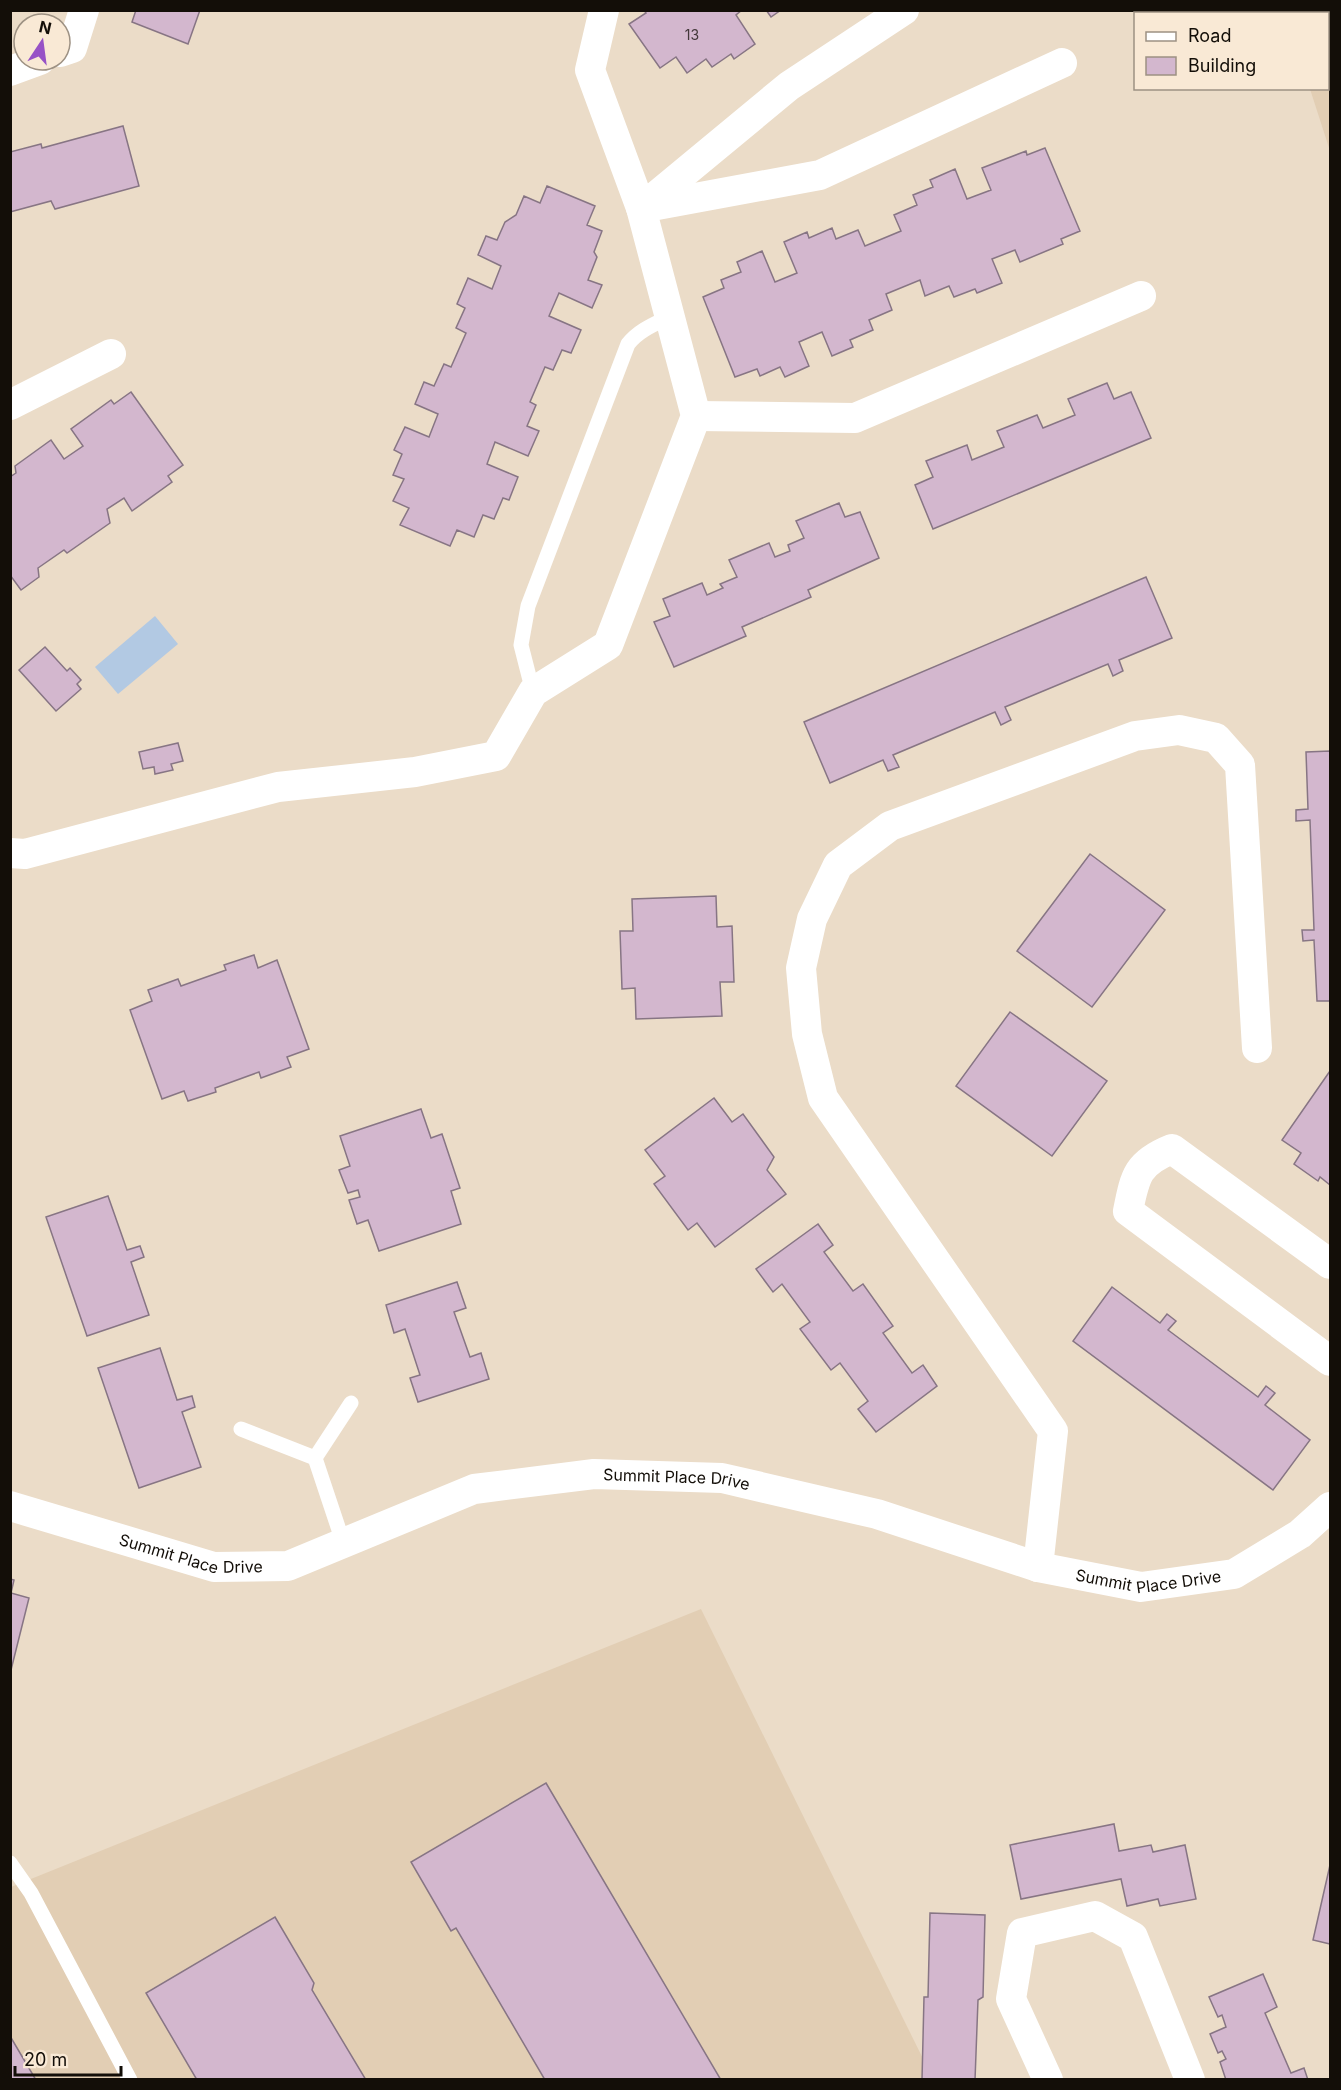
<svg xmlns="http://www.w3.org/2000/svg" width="1341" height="2090" viewBox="0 0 1341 2090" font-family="Inter,sans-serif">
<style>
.built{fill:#e2ceb4}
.water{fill:#b2c9e3}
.building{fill:#d3b7ce;stroke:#877584;stroke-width:1.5}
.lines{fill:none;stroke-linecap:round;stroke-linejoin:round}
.service{stroke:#fff;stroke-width:15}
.minor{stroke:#fff;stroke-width:30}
.labels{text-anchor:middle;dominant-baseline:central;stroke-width:4.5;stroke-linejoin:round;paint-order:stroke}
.number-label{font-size:14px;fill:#43383a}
.street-label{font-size:16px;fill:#130e08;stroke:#f9e9d5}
</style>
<rect width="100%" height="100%" fill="#ebdcc8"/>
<!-- built -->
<g class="built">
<polygon points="1284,11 1330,11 1330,151 1310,89 1328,88 1328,14 1285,13"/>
<polygon points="701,1609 933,2079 11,2080 11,1887"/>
</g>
<!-- water -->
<polygon class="water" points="155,616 178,644 118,694 95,667"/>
<!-- building -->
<g class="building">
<polygon points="136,10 200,10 188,44 132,22"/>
<polygon points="644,10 742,10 736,15 755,44 734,59 731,54 712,67 706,59 687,73 676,57 660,68 629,24 646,13"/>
<polygon points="766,10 781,10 771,17"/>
<polygon points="123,126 139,186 55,209 51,201 10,212 10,152 41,144 42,148"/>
<polygon points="1045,148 1080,231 1061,239 1063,244 1020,262 1015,250 992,259 1002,283 977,293 975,289 954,297 949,286 925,296 920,280 886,294 892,310 869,320 873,330 850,340 853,347 832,356 822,332 799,342 809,366 785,377 780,367 760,376 757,369 735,377 703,297 724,288 721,280 741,272 737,262 762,251 775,282 797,273 784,242 807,232 809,238 832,228 836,239 858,230 865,246 901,231 894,215 917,205 913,195 933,187 930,180 955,169 967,199 991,190 982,168 1026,151 1027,155"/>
<polygon points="547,186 595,206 587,225 602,231 594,252 597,257 588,280 602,285 592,308 559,293 549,316 581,330 571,353 562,350 553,370 545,367 530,402 536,405 527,426 539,431 528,456 495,442 487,464 518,477 509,500 503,498 494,519 483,515 474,537 457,530 450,546 400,525 409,508 393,501 404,479 393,475 402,454 394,450 405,427 429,437 438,414 415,404 424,382 434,386 444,364 451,367 466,333 456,328 465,308 457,304 468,278 492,289 501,266 478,255 486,236 497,240 505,222 516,215 524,196 540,203"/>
<polygon points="1107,383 1114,399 1131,392 1151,438 933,529 915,485 933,477 926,461 967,445 972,460 1004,447 997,431 1037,415 1043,428 1075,415 1068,399"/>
<polygon points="131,392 183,465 168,476 172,482 132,511 124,498 107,509 110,523 67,553 64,550 38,568 39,577 21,590 10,575 10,477 16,473 15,466 51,440 64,459 83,446 71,429 111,400 114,404"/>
<polygon points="839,503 845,517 860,512 879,558 808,590 811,597 742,627 746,636 674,667 654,622 670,616 663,599 702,583 707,595 723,588 720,584 737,577 729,560 769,543 775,557 790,551 788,545 804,538 796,521"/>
<polygon points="1146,577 1172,638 1119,660 1123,671 1113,676 1108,664 1005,707 1011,720 1001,725 995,712 893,755 899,767 888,771 883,760 830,783 804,722"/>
<polygon points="45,647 67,671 70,668 81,680 77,684 81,689 56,711 19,670"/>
<polygon points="178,743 183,761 171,764 173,770 155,774 154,767 143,769 139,752"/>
<polygon points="1330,751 1330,1001 1317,1001 1314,940 1303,941 1302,930 1314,930 1310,820 1296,821 1296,810 1308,809 1306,752"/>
<polygon points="1090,854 1165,910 1092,1007 1017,951"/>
<polygon points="716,896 717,927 732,926 734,982 720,982 722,1016 636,1019 635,988 622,989 620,931 633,931 632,899"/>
<polygon points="254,955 258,968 277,960 309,1049 287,1057 291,1067 261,1078 259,1072 215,1088 216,1092 188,1101 184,1091 162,1099 130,1010 152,1001 148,990 178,979 181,986 226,970 224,965"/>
<polygon points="1010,1012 1107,1081 1052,1156 956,1086"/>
<polygon points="1330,1071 1330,1185 1320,1177 1318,1181 1294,1164 1301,1153 1282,1140"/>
<polygon points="714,1098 732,1122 743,1114 774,1157 767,1170 786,1194 715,1247 697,1223 688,1230 654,1184 665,1176 645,1150"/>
<polygon points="421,1109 431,1138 442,1134 460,1188 451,1191 461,1224 379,1251 368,1220 357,1224 349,1200 360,1197 358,1190 348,1193 339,1170 350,1166 340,1136"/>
<polygon points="108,1196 127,1250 140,1246 144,1257 131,1262 149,1315 87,1336 46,1217"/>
<polygon points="818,1224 833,1245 824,1252 853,1291 863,1284 893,1326 883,1333 912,1373 923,1365 937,1386 876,1432 858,1409 868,1401 840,1363 831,1370 800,1329 810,1322 782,1284 773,1292 756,1269"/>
<polygon points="457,1282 466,1308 454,1312 470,1357 481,1353 489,1379 418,1402 410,1378 420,1375 405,1329 394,1333 386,1305"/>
<polygon points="1112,1287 1160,1323 1167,1314 1176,1321 1168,1330 1258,1397 1266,1386 1275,1393 1265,1405 1310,1440 1273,1490 1073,1341"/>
<polygon points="160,1348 177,1400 192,1396 195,1407 182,1412 201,1467 139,1488 98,1368"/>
<polygon points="10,1579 14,1580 11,1593 29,1598 10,1674"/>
<polygon points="546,1783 721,2080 545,2080 456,1928 451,1931 411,1862"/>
<polygon points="1114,1824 1119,1851 1151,1845 1153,1852 1185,1845 1196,1899 1160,1906 1158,1899 1127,1906 1121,1879 1021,1899 1010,1845"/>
<polygon points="1330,1865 1330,1944 1313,1940"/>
<polygon points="930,1913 985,1915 983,1997 978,2000 975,2080 922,2080 924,1997 928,1997"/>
<polygon points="275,1917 314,1983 312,1990 366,2080 197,2080 146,1993"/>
<polygon points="1263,1974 1277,2007 1265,2013 1291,2073 1304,2068 1308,2080 1226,2080 1220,2062 1226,2059 1222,2051 1218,2053 1210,2034 1226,2027 1222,2015 1218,2017 1209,1997"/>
<polygon points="10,2036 36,2080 10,2080"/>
</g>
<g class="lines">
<!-- service -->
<g class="service">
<path d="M533,692L521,645L528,606L628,344C639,330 655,324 671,316"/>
<polyline points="241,1429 315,1458"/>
<polyline points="343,1542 315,1458 351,1403"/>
<polyline points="10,1863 31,1893 130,2080"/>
</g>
<!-- minor -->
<g class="minor">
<polyline points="60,52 72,48 84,10"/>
<polyline points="10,71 40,60"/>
<polyline points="644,206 789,86 904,10"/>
<polyline points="641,208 820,175 1062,63"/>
<polyline points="10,405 111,354"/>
<polyline points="696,416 855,418 1141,296"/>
<polyline points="10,853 25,854 278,787 415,772 496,756 533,692 608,645 696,416 641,208 590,70 604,10"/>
<path d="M1330,1264L1172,1149C1137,1163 1135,1176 1128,1211L1330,1361"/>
<path id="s1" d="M10,1506L214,1567L288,1566L474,1489L594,1474L722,1478L877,1514L1038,1567L1141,1587L1234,1574L1300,1534L1330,1507"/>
<polyline points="1038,1567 1053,1431 823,1098 807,1034 801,968 812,919 838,865 890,826 1135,736 1179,730 1216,738 1240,765 1257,1048"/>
<polyline points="1048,2080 1011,1999 1022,1933 1095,1916 1133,1937 1190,2080"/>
</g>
</g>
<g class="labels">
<!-- number labels -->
<g class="number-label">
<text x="692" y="34">13</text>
</g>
<!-- street labels -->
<g class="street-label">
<text stroke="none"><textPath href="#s1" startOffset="692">Summit Place Drive</textPath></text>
<text stroke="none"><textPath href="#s1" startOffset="188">Summit Place Drive</textPath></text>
<text stroke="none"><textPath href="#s1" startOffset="1178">Summit Place Drive</textPath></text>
</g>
</g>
<!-- border -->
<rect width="1341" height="2090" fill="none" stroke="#130e08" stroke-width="24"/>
<!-- legend -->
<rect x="1134" y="12" width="195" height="78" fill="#f9e9d5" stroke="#9d9183" stroke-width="1.5"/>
<rect x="1146" y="32" width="30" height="9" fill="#ffffff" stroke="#9d9183" stroke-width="1.5"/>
<text x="1188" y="42" font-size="18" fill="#130e08">Road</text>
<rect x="1146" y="57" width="30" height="18" fill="#d3b7ce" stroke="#9d9183" stroke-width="1.5"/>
<text x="1188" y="72" font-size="18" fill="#130e08">Building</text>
<!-- north arrow -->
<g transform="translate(42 42) rotate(13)"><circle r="28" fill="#f9e9d5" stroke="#9d9183" stroke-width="1.5"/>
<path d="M0-4.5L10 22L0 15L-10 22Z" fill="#9752c6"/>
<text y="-9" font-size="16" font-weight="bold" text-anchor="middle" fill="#130e08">N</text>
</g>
<!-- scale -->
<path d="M15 2066v9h106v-9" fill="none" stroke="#130e08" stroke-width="3"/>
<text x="24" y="2066" font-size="18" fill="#130e08" stroke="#f9e9d5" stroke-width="4.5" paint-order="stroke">20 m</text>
</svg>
